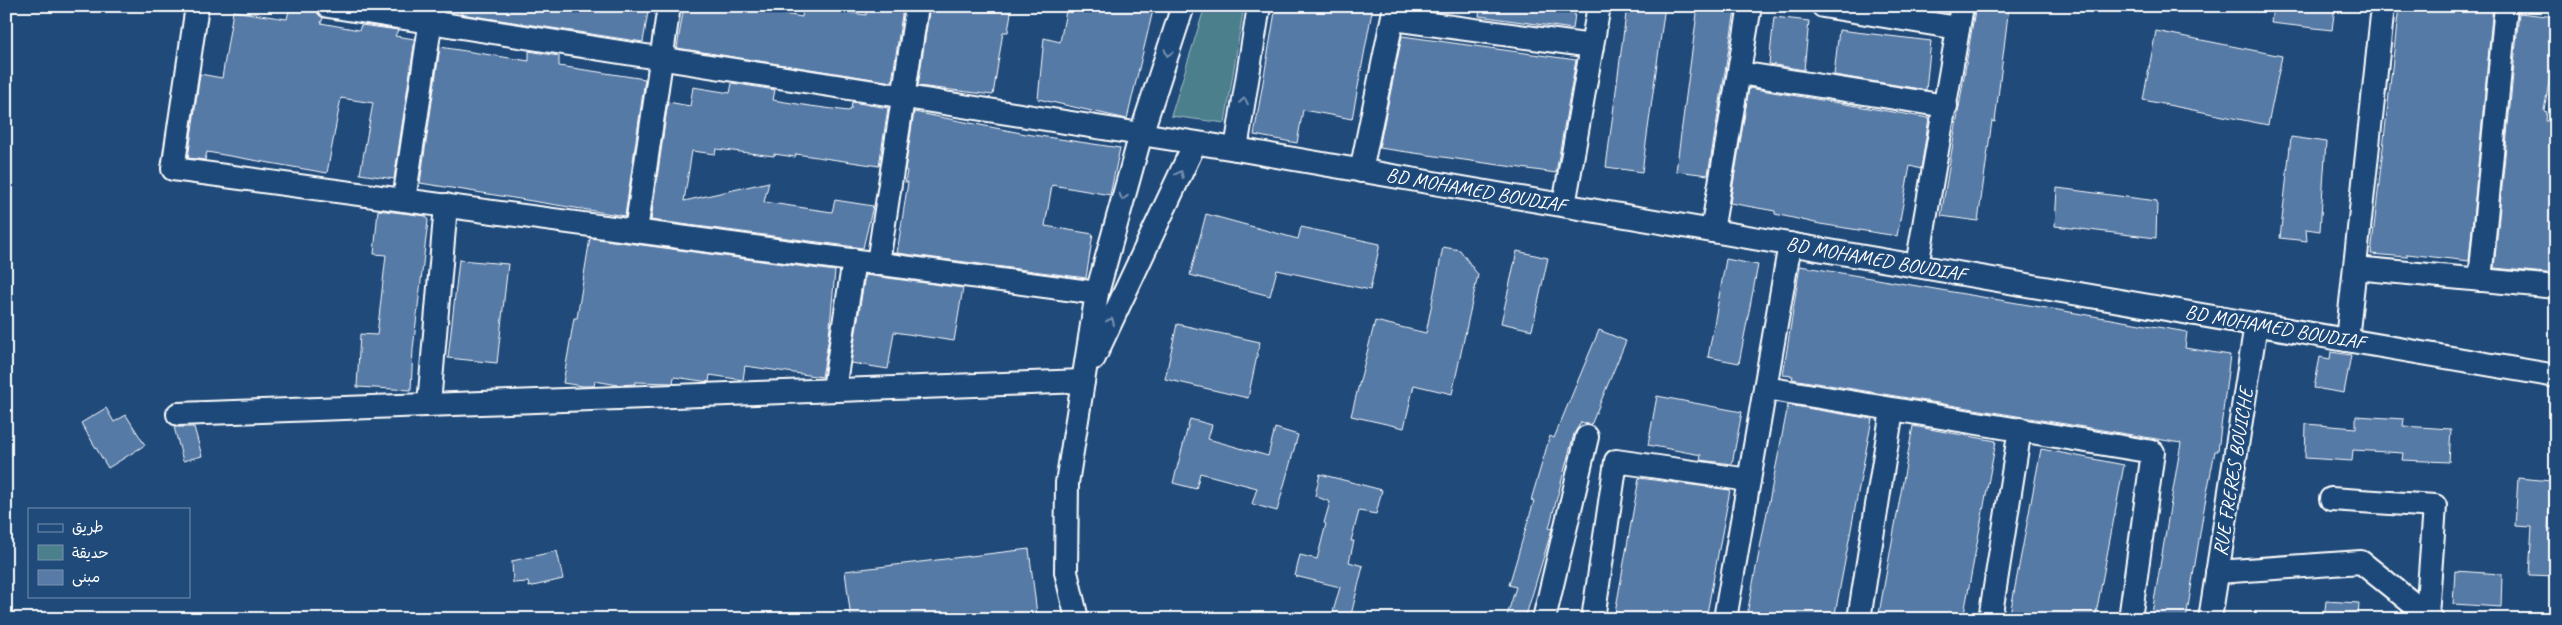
<svg xmlns="http://www.w3.org/2000/svg" width="2562" height="625" viewBox="0 0 2562 625" font-family="Caveat,'Playpen Sans Arabic',sans-serif">
<style>
.green{fill:#4b7f8c;stroke:#a5bfc6}
.building{fill:#577aa6;stroke:#fff}
.lines{fill:none;stroke-linecap:round;stroke-linejoin:round}
.street-casing{stroke:#fff;stroke-width:26}
.street{stroke:#1f4a7a;stroke-width:22}
.oneway{stroke:#7992af}
.labels{text-anchor:middle;dominant-baseline:central;stroke-width:5;stroke-linejoin:round;paint-order:stroke}
.street-label{font-size:20px;fill:#fff;stroke:#1f4a7a}
</style>
<rect width="100%" height="100%" fill="#1f4a7a"/>
<filter id="ink" filterUnits="userSpaceOnUse"><feTurbulence type="fractalNoise" baseFrequency=".02" numOctaves="2"/><feDisplacementMap in="SourceGraphic" scale="10" xChannelSelector="R" yChannelSelector="G"/><feConvolveMatrix kernelMatrix="1 2 1 2 8 2 1 2 1" color-interpolation-filters="sRGB"/></filter>
<g filter="url(#ink)">
<!-- green -->
<polygon class="green" points="1205,6 1244,6 1225,123 1171,116"/>
<!-- building -->
<g class="building">
<polygon points="290,6 315,6 316,11 323,18 321,23 359,30 361,25 398,30 395,36 415,39 394,179 360,174 373,103 341,98 327,173 207,152 205,160 188,158 200,74 222,78 233,11 287,19"/>
<polygon points="461,6 649,6 643,42 461,14"/>
<polygon points="684,6 736,6 802,17 803,6 866,15 867,6 903,8 892,82 677,48"/>
<polygon points="933,6 1012,6 1008,32 1003,32 993,95 918,86 929,12 932,13"/>
<polygon points="1067,6 1154,6 1127,119 1038,99 1044,38 1060,42"/>
<polygon points="1276,6 1373,6 1352,119 1303,110 1297,143 1254,135"/>
<polygon points="1480,6 1576,6 1573,29 1479,16"/>
<polygon points="1627,6 1665,6 1642,172 1606,167"/>
<polygon points="1698,6 1735,11 1708,175 1676,171"/>
<polygon points="1981,6 2009,6 1995,122 1992,121 1978,221 1941,216 1975,10 1981,11"/>
<polygon points="2273,6 2335,6 2332,30 2271,23"/>
<polygon points="2399,6 2493,6 2469,261 2407,254 2407,257 2371,254"/>
<polygon points="2519,13 2556,17 2555,47 2544,111 2547,112 2546,121 2556,121 2556,274 2494,268"/>
<polygon points="1774,17 1809,21 1804,70 1769,64"/>
<polygon points="1839,30 1931,41 1926,90 1834,75"/>
<polygon points="2156,31 2282,56 2268,125 2143,100"/>
<polygon points="1402,36 1576,60 1556,173 1379,148"/>
<polygon points="440,47 529,61 529,51 559,56 559,66 645,79 625,216 420,183"/>
<polygon points="732,83 775,90 773,100 810,106 848,111 851,109 852,102 888,108 879,166 796,154 795,157 774,154 774,156 716,149 715,154 692,151 684,201 769,182 764,202 832,212 835,200 873,206 863,248 651,220 668,102 690,106 693,87 730,93"/>
<polygon points="1749,88 1929,118 1921,169 1910,166 1897,236 1820,224 1775,214 1775,211 1730,203"/>
<polygon points="914,112 1026,134 1120,148 1110,195 1052,185 1045,226 1093,234 1086,278 897,253 908,182 905,182 907,171 905,170"/>
<polygon points="2291,137 2326,142 2320,231 2306,229 2307,241 2280,238"/>
<polygon points="2057,188 2157,201 2156,238 2055,226"/>
<polygon points="378,210 426,216 428,221 413,349 411,390 357,387 360,334 377,335 386,255 374,254"/>
<polygon points="1206,214 1298,239 1301,227 1380,244 1370,290 1277,270 1270,296 1190,275"/>
<polygon points="590,238 835,271 829,337 822,377 745,366 743,380 710,375 709,382 674,377 673,383 635,382 635,384 618,385 595,381 594,386 583,386 563,383 574,318 577,318"/>
<polygon points="1443,247 1460,250 1478,275 1452,394 1414,385 1404,428 1351,416 1375,321 1426,333"/>
<polygon points="1517,251 1548,258 1532,330 1501,323"/>
<polygon points="1726,259 1758,265 1739,363 1708,357"/>
<polygon points="459,260 508,264 497,363 448,358"/>
<polygon points="1800,266 2187,332 2185,348 2230,355 2218,451 2215,451 2205,503 2186,619 2151,619 2181,443 1792,379 1793,376 1783,375"/>
<polygon points="865,275 963,288 954,341 894,332 888,369 851,363"/>
<polygon points="1177,324 1260,342 1248,398 1165,379"/>
<polygon points="1599,330 1626,341 1591,425 1581,422 1574,434 1549,528 1552,529 1525,619 1506,619 1516,587 1509,585 1534,501 1531,500 1550,436 1554,438"/>
<polygon points="2331,352 2351,355 2344,393 2314,388 2320,357 2330,359"/>
<polygon points="1657,396 1742,412 1732,464 1700,460 1701,455 1648,445"/>
<polygon points="1788,405 1872,419 1834,619 1746,619"/>
<polygon points="106,408 114,422 126,415 145,445 108,468 81,423"/>
<polygon points="2356,416 2404,419 2403,426 2451,429 2449,462 2402,460 2403,453 2353,450 2352,461 2305,458 2306,424 2356,428"/>
<polygon points="1190,419 1212,425 1208,439 1268,456 1275,428 1298,435 1277,511 1252,504 1257,488 1200,473 1196,489 1173,483"/>
<polygon points="1913,426 1996,441 1963,619 1878,619"/>
<polygon points="174,427 194,427 202,456 183,461"/>
<polygon points="2041,449 2124,465 2095,619 2009,619"/>
<polygon points="1320,474 1382,490 1376,514 1359,511 1351,541 1354,541 1349,562 1363,566 1350,619 1331,619 1340,587 1295,576 1300,555 1317,559 1326,524 1324,523 1330,502 1315,496"/>
<polygon points="1639,478 1730,490 1706,619 1614,619"/>
<polygon points="2518,478 2551,481 2548,529 2556,529 2556,576 2529,575 2532,527 2515,526"/>
<polygon points="1029,549 1037,614 1001,619 851,619 845,571"/>
<polygon points="557,551 563,579 529,587 528,582 513,583 512,561"/>
<polygon points="2455,571 2502,574 2501,607 2453,604"/>
<polygon points="2326,601 2359,603 2358,619 2324,619"/>
</g>
<g class="lines">
<!-- street casing -->
<g class="street-casing">
<g id="street">
<polyline points="197,6 173,169 1097,293"/>
<polyline points="328,6 1236,149 2556,376"/>
<polyline points="1823,6 1958,28"/>
<polyline points="1393,19 1592,46"/>
<polyline points="1739,73 1946,106"/>
<polyline points="1236,149 1259,6"/>
<polyline points="1361,171 1395,6"/>
<polyline points="404,200 433,6"/>
<polyline points="1564,205 1599,6"/>
<polyline points="636,231 669,6"/>
<polyline points="1712,231 1750,6"/>
<polyline points="878,263 917,6"/>
<polyline points="1917,266 1962,6"/>
<polyline points="2355,268 2556,287"/>
<polyline points="2480,280 2506,6"/>
<polyline points="2347,340 2383,6"/>
<polyline points="1094,358 1195,143"/>
<polyline points="1765,388 2153,452 2130,619"/>
<polyline points="834,389 854,260"/>
<polyline points="429,404 446,205"/>
<polyline points="178,414 1083,381"/>
<polyline points="2331,499 2435,506 2427,615"/>
<polyline points="2217,572 2361,562 2432,619"/>
<polyline points="1077,619 1066,572 1067,483 1097,293 1141,134 1183,6"/>
<polyline points="1544,619 1587,437"/>
<polyline points="1593,619 1616,461 1749,480"/>
<polyline points="1725,619 1790,244"/>
<polyline points="1859,619 1892,410"/>
<polyline points="1990,619 2020,429"/>
<polyline points="2210,619 2256,324"/>
</g>
</g>
<!-- street -->
<use href="#street" class="street"/>
</g>
<!-- one-way arrows -->
<defs><path id="oneway-chevron" d="M-2-3.5L2.5 0L-2 3.5" fill="none" stroke-width="1.6" stroke-linecap="round" stroke-linejoin="round" transform="scale(1.25)"/></defs>
<g class="oneway">
<use href="#oneway-chevron" transform="translate(1168 53) rotate(108)"/>
<use href="#oneway-chevron" transform="translate(1244 101) rotate(-81)"/>
<use href="#oneway-chevron" transform="translate(1180 174) rotate(-65)"/>
<use href="#oneway-chevron" transform="translate(1123 197) rotate(105)"/>
<use href="#oneway-chevron" transform="translate(1111 321) rotate(-65)"/>
</g>
</g>
<g class="labels">
<!-- street labels -->
<g class="street-label">
<text transform="translate(1476 190) rotate(10)">BD MOHAMED BOUDIAF</text>
<text transform="translate(1876 259) rotate(10)">BD MOHAMED BOUDIAF</text>
<text transform="translate(2275 327) rotate(10)">BD MOHAMED BOUDIAF</text>
<text transform="translate(2233 472) rotate(-81)">RUE FRERES BOUICHE</text>
</g>
</g>
<!-- margin -->
<rect width="2562" height="625" fill="none" stroke="#1f4a7a" stroke-width="25"/>
<rect x="12" y="12" width="2537" height="600" fill="none" stroke="#fff" stroke-width="2" filter="url(#ink)"/>
<!-- legend -->
<rect x="28" y="508" width="162" height="90" fill="#1f4a7a" stroke="#7992af"/>
<rect x="38" y="524" width="25" height="8" fill="#1f4a7a" stroke="#7992af"/>
<text x="72" y="532" font-size="15" fill="#ffffff">طريق</text>
<rect x="38" y="545" width="25" height="15" fill="#4b7f8c" stroke="#7992af"/>
<text x="72" y="558" font-size="15" fill="#ffffff">حديقة</text>
<rect x="38" y="570" width="25" height="15" fill="#577aa6" stroke="#7992af"/>
<text x="72" y="582" font-size="15" fill="#ffffff">مبنى</text>
</svg>
